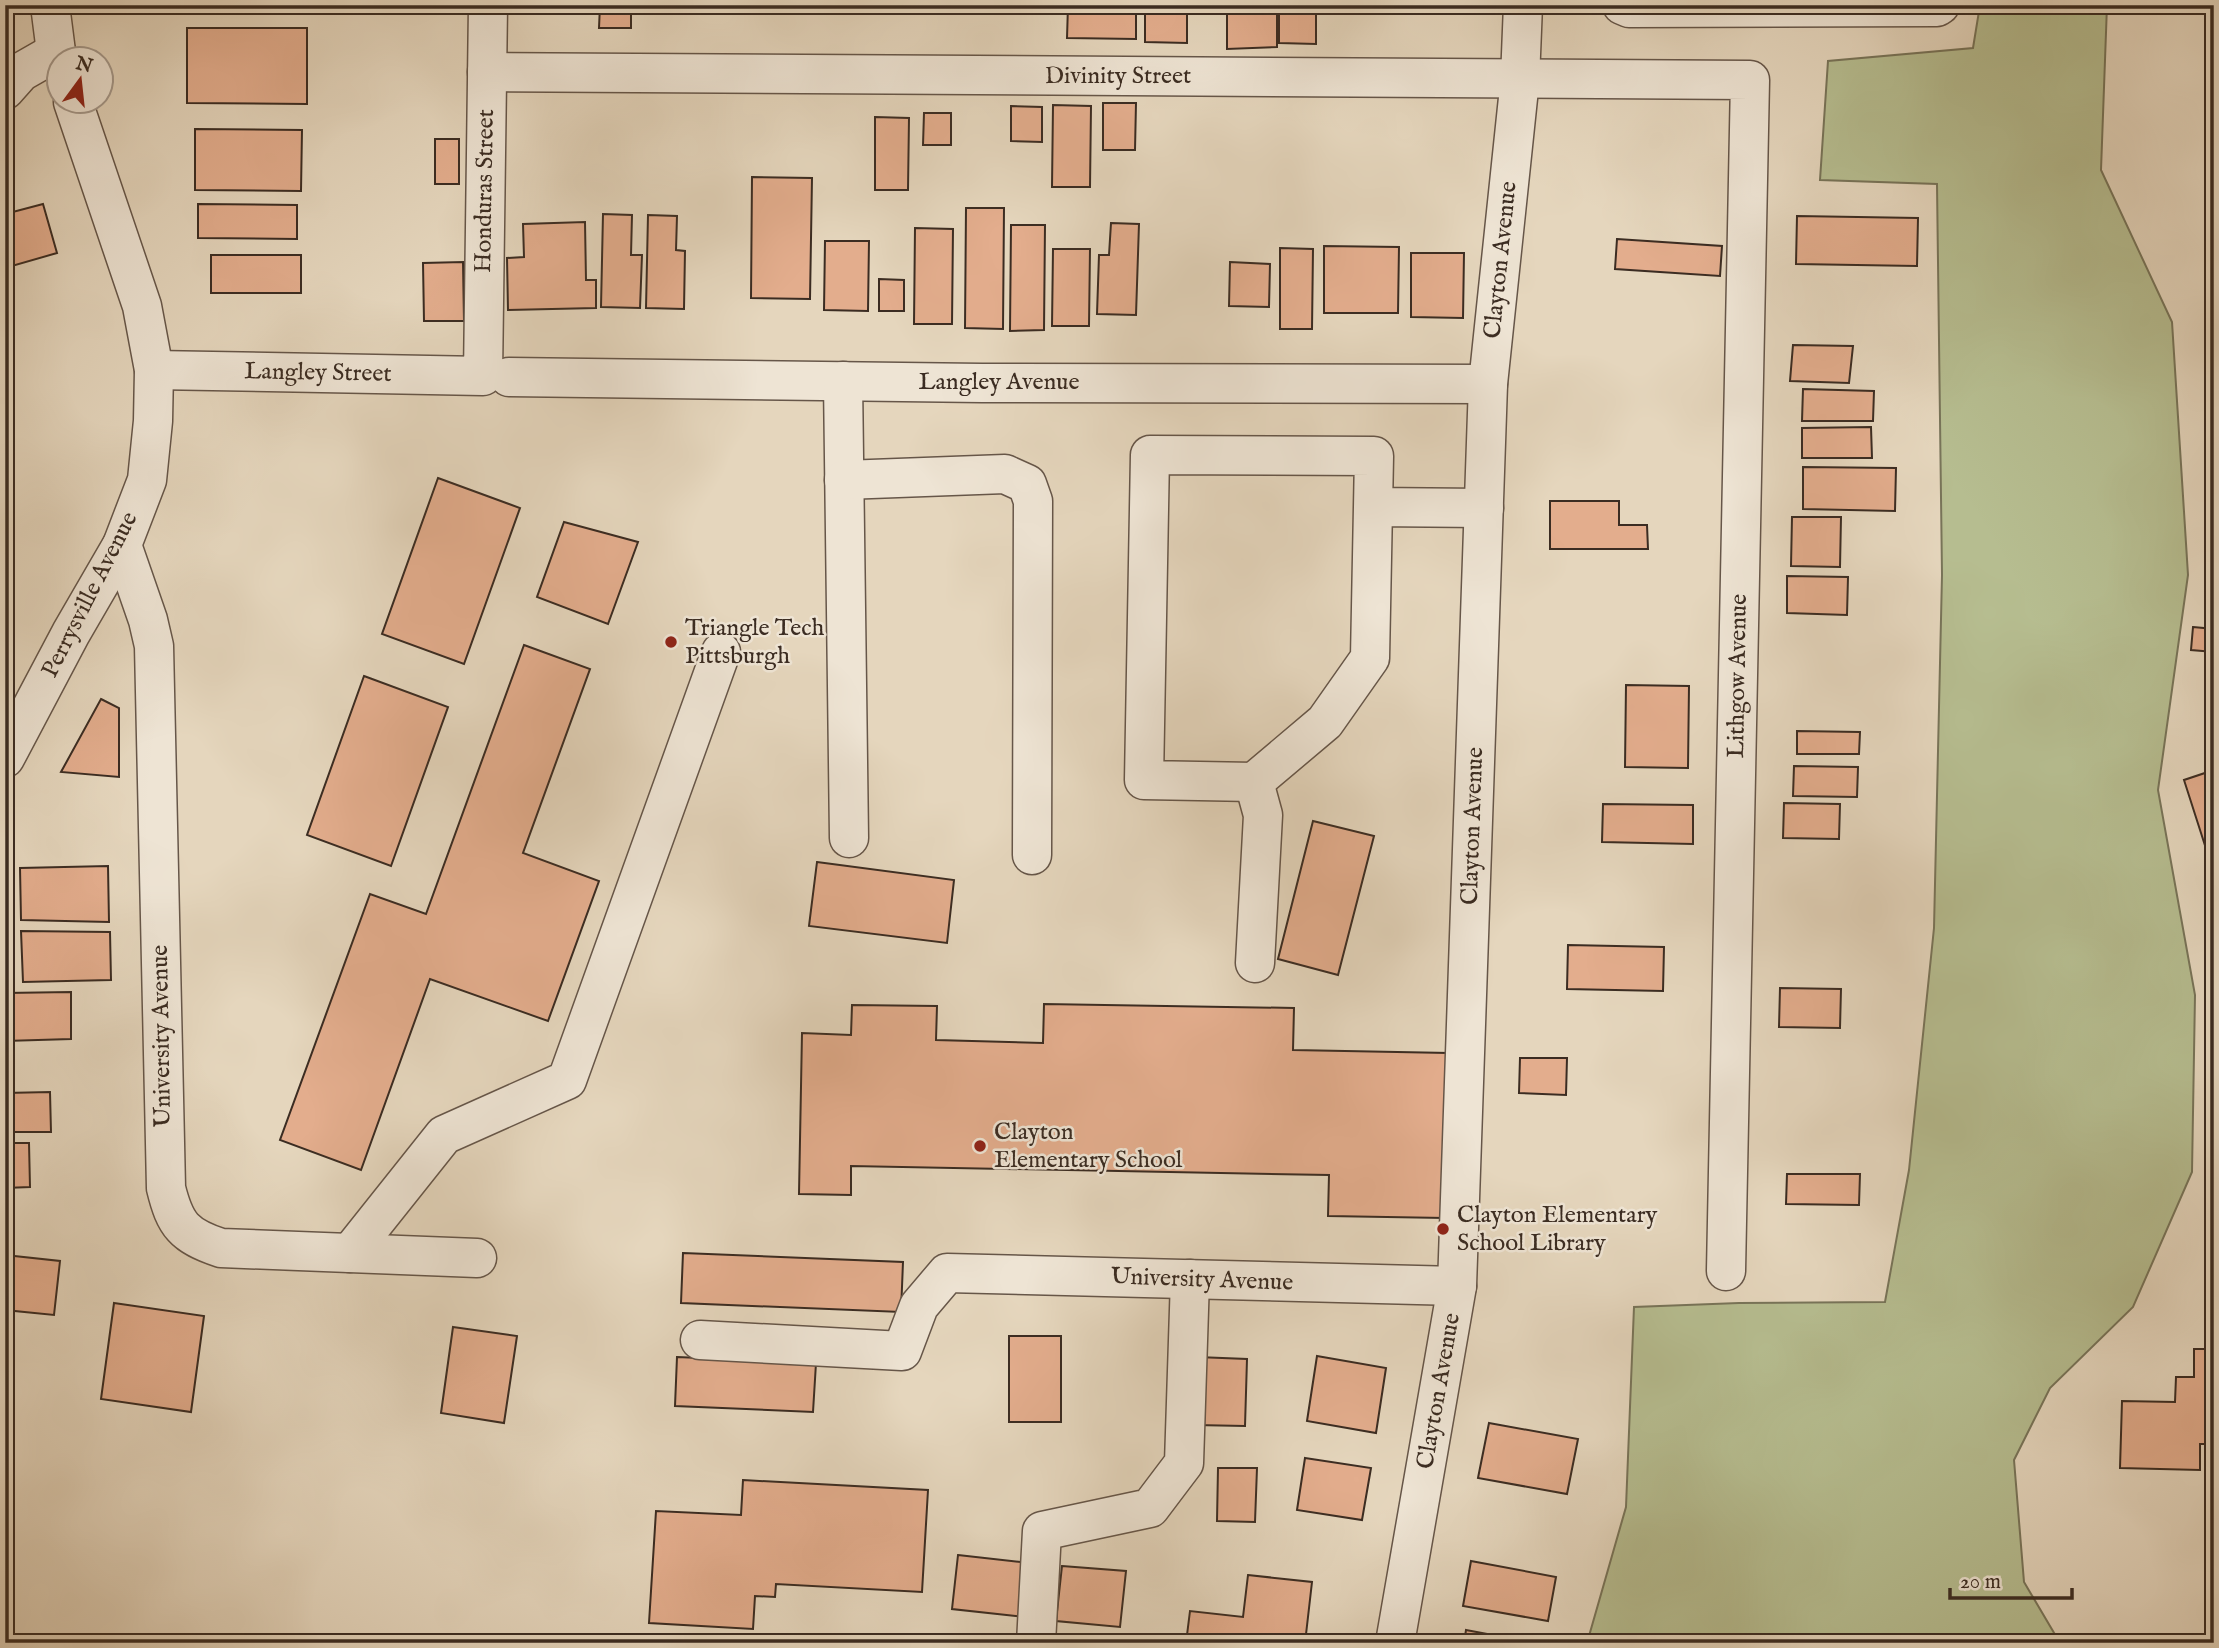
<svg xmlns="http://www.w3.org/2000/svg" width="2219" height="1648" viewBox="0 0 2219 1648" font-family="'IM FELL English',serif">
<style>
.green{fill:#b6bd90;stroke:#787459;stroke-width:2}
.building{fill:#e3ad8d;stroke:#3b2c22;stroke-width:2}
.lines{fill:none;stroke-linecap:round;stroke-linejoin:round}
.minor-casing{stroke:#665649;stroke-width:41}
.minor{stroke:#eee4d4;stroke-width:38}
.poi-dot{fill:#8f2418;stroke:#eee4d4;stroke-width:2.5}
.labels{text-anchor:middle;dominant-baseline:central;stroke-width:5;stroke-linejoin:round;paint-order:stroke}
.street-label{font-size:24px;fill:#3b2c22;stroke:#eee4d4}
.poi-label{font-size:24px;fill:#3b2c22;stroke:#eee4d4;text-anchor:start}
</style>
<rect width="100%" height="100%" fill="#e5d6bd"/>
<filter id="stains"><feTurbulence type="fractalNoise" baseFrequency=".00286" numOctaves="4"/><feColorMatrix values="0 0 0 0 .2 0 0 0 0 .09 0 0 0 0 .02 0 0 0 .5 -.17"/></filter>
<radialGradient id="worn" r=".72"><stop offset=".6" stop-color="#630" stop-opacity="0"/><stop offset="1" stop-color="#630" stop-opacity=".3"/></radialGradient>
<!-- green -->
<polygon class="green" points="1980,5 2107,5 2101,170 2172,322 2188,575 2158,790 2195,995 2192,1172 2133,1307 2050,1388 2014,1460 2024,1582 2060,1643 1587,1643 1626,1507 1634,1307 1739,1303 1885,1302 1909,1170 1934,928 1942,575 1937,184 1820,180 1828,61 1973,48"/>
<!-- building -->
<g class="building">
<polygon points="600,5 631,5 631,28 599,28"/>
<polygon points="1068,5 1136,5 1136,39 1067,38"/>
<polygon points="1145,5 1187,5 1187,43 1145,42"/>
<polygon points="1227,5 1277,5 1277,47 1227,49"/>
<polygon points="1279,5 1316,5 1316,44 1279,43"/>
<polygon points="187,28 307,28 307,104 187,103"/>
<polygon points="1103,103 1136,103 1135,150 1103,150"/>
<polygon points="1053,105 1091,106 1090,187 1052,187"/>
<polygon points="1011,106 1042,107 1042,142 1011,141"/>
<polygon points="924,113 951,113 951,145 923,145"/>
<polygon points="875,117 909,118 908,190 875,190"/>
<polygon points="195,129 302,130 301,191 195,190"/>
<rect x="435" y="139" width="24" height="45"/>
<polygon points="752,177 812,178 810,299 751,298"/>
<polygon points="43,204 57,253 5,268 5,214"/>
<polygon points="198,204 297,205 297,239 198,238"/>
<polygon points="966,208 1004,208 1003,329 965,328"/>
<polygon points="603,214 632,215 631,255 642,255 640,308 601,307"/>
<polygon points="648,215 677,216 676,250 685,251 684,309 646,308"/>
<polygon points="1797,216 1918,218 1917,266 1796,264"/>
<polygon points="585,222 586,280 596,280 596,308 508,310 507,258 524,257 523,224"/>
<polygon points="1111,223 1139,224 1136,315 1097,314 1099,255 1109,255"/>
<polygon points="1011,225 1045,225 1044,330 1010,331"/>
<polygon points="915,228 953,229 952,324 914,324"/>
<polygon points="1617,239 1722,246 1720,276 1615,269"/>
<polygon points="825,241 869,241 868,311 824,310"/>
<polygon points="1324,246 1399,247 1398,313 1324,313"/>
<polygon points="1280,248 1313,249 1312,329 1280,329"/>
<polygon points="1053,249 1090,249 1089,326 1052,326"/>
<polygon points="1411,253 1464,253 1463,318 1411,317"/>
<rect x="211" y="255" width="90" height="38"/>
<polygon points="463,262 464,321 424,321 423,263"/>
<polygon points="1230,262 1270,264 1269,307 1229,306"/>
<polygon points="879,279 904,280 904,311 879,311"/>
<polygon points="1793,345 1853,346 1849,383 1790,381"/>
<polygon points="1803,389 1874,391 1873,421 1802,421"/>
<polygon points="1871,427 1872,458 1802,458 1802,428"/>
<polygon points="1803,467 1896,468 1895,511 1803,509"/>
<polygon points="438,478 520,508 464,664 382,634"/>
<polygon points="1550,501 1619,501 1619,525 1647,525 1648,549 1550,549"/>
<polygon points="1792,517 1841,517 1840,567 1791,566"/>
<polygon points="564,522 638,542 608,624 537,597"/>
<polygon points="1787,576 1848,577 1847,615 1787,613"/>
<polygon points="2193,627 2214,629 2214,652 2191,650"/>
<polygon points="524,645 590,669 523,853 599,881 548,1021 430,979 361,1170 280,1140 370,894 426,914"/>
<polygon points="364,676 448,707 391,866 307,835"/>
<polygon points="1626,685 1689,686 1688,768 1625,767"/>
<polygon points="101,699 119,708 119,777 61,772"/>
<polygon points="1797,731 1860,732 1859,754 1797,754"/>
<polygon points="1794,766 1858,767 1857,797 1793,796"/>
<polygon points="2214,770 2214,856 2209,858 2184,780"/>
<polygon points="1784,803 1840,804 1839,839 1783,838"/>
<polygon points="1603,804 1693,805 1693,844 1602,842"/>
<polygon points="1313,821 1374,836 1338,975 1278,959"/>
<polygon points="817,862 954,880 947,943 809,926"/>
<polygon points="108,866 109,922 21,920 20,868"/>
<polygon points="21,931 110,932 111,980 23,982"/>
<polygon points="1568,945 1664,947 1663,991 1567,989"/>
<polygon points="1780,988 1841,989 1840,1028 1779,1027"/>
<polygon points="71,992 71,1039 5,1041 5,993"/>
<polygon points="1044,1004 1294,1008 1293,1050 1449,1053 1445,1218 1328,1216 1329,1175 851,1166 851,1195 799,1194 802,1033 851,1035 852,1005 937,1006 936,1040 1043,1043"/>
<polygon points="1520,1058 1567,1058 1566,1095 1519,1093"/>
<polygon points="50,1092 51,1132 5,1132 5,1093"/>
<polygon points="5,1143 29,1143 30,1187 5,1188"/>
<polygon points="1787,1174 1860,1174 1859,1205 1786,1204"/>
<polygon points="683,1253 903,1262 901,1312 681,1303"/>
<polygon points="5,1255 60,1261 54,1315 5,1310"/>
<polygon points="114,1303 204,1316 191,1412 101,1399"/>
<polygon points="453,1327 517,1336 504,1423 441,1413"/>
<rect x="1009" y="1336" width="52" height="86"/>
<polygon points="2194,1349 2211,1349 2209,1444 2200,1444 2200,1470 2120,1468 2122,1401 2175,1402 2176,1377 2194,1377"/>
<polygon points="1317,1356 1386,1368 1376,1433 1307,1421"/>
<polygon points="677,1357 816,1363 813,1412 675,1406"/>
<polygon points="1197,1357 1247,1359 1245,1426 1195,1425"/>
<polygon points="1489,1423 1578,1439 1567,1494 1478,1478"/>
<polygon points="1305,1458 1371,1468 1362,1520 1297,1510"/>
<polygon points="1218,1468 1257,1468 1255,1522 1217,1521"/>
<polygon points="743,1480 928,1490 922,1592 776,1584 775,1597 755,1596 753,1629 649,1623 656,1511 741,1515"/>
<polygon points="958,1555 1030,1563 1025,1617 952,1609"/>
<polygon points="1471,1561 1556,1577 1548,1621 1463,1606"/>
<polygon points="1062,1566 1126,1571 1120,1627 1056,1621"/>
<polygon points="1248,1575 1312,1582 1305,1643 1186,1643 1190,1611 1243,1617"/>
<polygon points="1466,1630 1535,1643 1464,1643"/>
</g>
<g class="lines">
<!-- minor casing -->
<g class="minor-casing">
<g id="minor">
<polyline points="50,5 56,52 60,63"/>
<polyline points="1622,5 1629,8 1937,7 1940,5"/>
<polyline points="487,72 1750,80 1726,1271"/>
<polyline points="5,90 21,72 56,52"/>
<polyline points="154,370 483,376 488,5"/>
<polyline points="509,377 982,383 1488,384"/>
<polyline points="843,381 849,838"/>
<polyline points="844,480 1005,474 1027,484 1033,501 1032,855"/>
<polyline points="1373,507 1370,658 1325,722 1254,782 1144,780 1150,455 1374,456 1373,507 1484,508"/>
<path d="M122,545L148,620L154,646L166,1188C175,1225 184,1236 221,1248L477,1258"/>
<polyline points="5,758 71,633 122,545 147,480 153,421 154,370 142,306 73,102"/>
<polyline points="1254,782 1263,815 1255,963"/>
<polyline points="350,1253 444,1135 567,1080 721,652"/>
<polyline points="700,1340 902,1351 919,1306 947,1273 1457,1286"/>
<polyline points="1036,1643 1042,1531 1150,1508 1184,1463 1190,1279"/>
<polyline points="1395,1643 1457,1286 1488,384 1520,79 1523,5"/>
</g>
</g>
<!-- minor -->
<use href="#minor" class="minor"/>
</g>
<!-- markers -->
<g class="poi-dot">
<circle cx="671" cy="642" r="7"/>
<circle cx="980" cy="1146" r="7"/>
<circle cx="1443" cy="1229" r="7"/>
</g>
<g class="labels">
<!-- street labels -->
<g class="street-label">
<text x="1118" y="76">Divinity Street</text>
<text transform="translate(485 191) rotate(-89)">Honduras Street</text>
<text transform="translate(1501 260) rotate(-84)">Clayton Avenue</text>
<text transform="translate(318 373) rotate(1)">Langley Street</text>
<text x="999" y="382">Langley Avenue</text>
<text transform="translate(90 595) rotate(-63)">Perrysville Avenue</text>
<text transform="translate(1738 676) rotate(-89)">Lithgow Avenue</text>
<text transform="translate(1473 826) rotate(-88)">Clayton Avenue</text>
<text transform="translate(162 1036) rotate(-91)">University Avenue</text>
<text transform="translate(1202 1280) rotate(2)">University Avenue</text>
<text transform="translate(1439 1391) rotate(-80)">Clayton Avenue</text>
</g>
<!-- poi labels -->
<g class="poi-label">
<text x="685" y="628">Triangle Tech<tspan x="685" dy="28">Pittsburgh</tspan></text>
<text x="994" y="1132">Clayton<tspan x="994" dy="28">Elementary School</tspan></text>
<text x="1457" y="1215">Clayton Elementary<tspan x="1457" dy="28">School Library</tspan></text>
</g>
</g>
<!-- margin -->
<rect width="2219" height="1648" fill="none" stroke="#e5d6bd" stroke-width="28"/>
<rect x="7" y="7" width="2205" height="1634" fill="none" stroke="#3b2c22" stroke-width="3.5"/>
<rect x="14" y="14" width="2191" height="1620" fill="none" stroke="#3b2c22" stroke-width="2"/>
<!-- north arrow -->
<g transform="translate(80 80) rotate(15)"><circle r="33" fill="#eee4d4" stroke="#a69a8d" stroke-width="2"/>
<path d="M0-5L12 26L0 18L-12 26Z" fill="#8f2418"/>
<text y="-10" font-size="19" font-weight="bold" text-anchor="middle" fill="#3b2c22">N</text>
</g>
<!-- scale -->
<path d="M1950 1588v10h122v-10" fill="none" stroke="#3b2c22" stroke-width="3.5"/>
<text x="1960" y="1588" font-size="21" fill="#3b2c22" stroke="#eee4d4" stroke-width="5" paint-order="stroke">20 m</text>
<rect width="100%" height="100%" filter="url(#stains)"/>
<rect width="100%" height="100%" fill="url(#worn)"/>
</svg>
